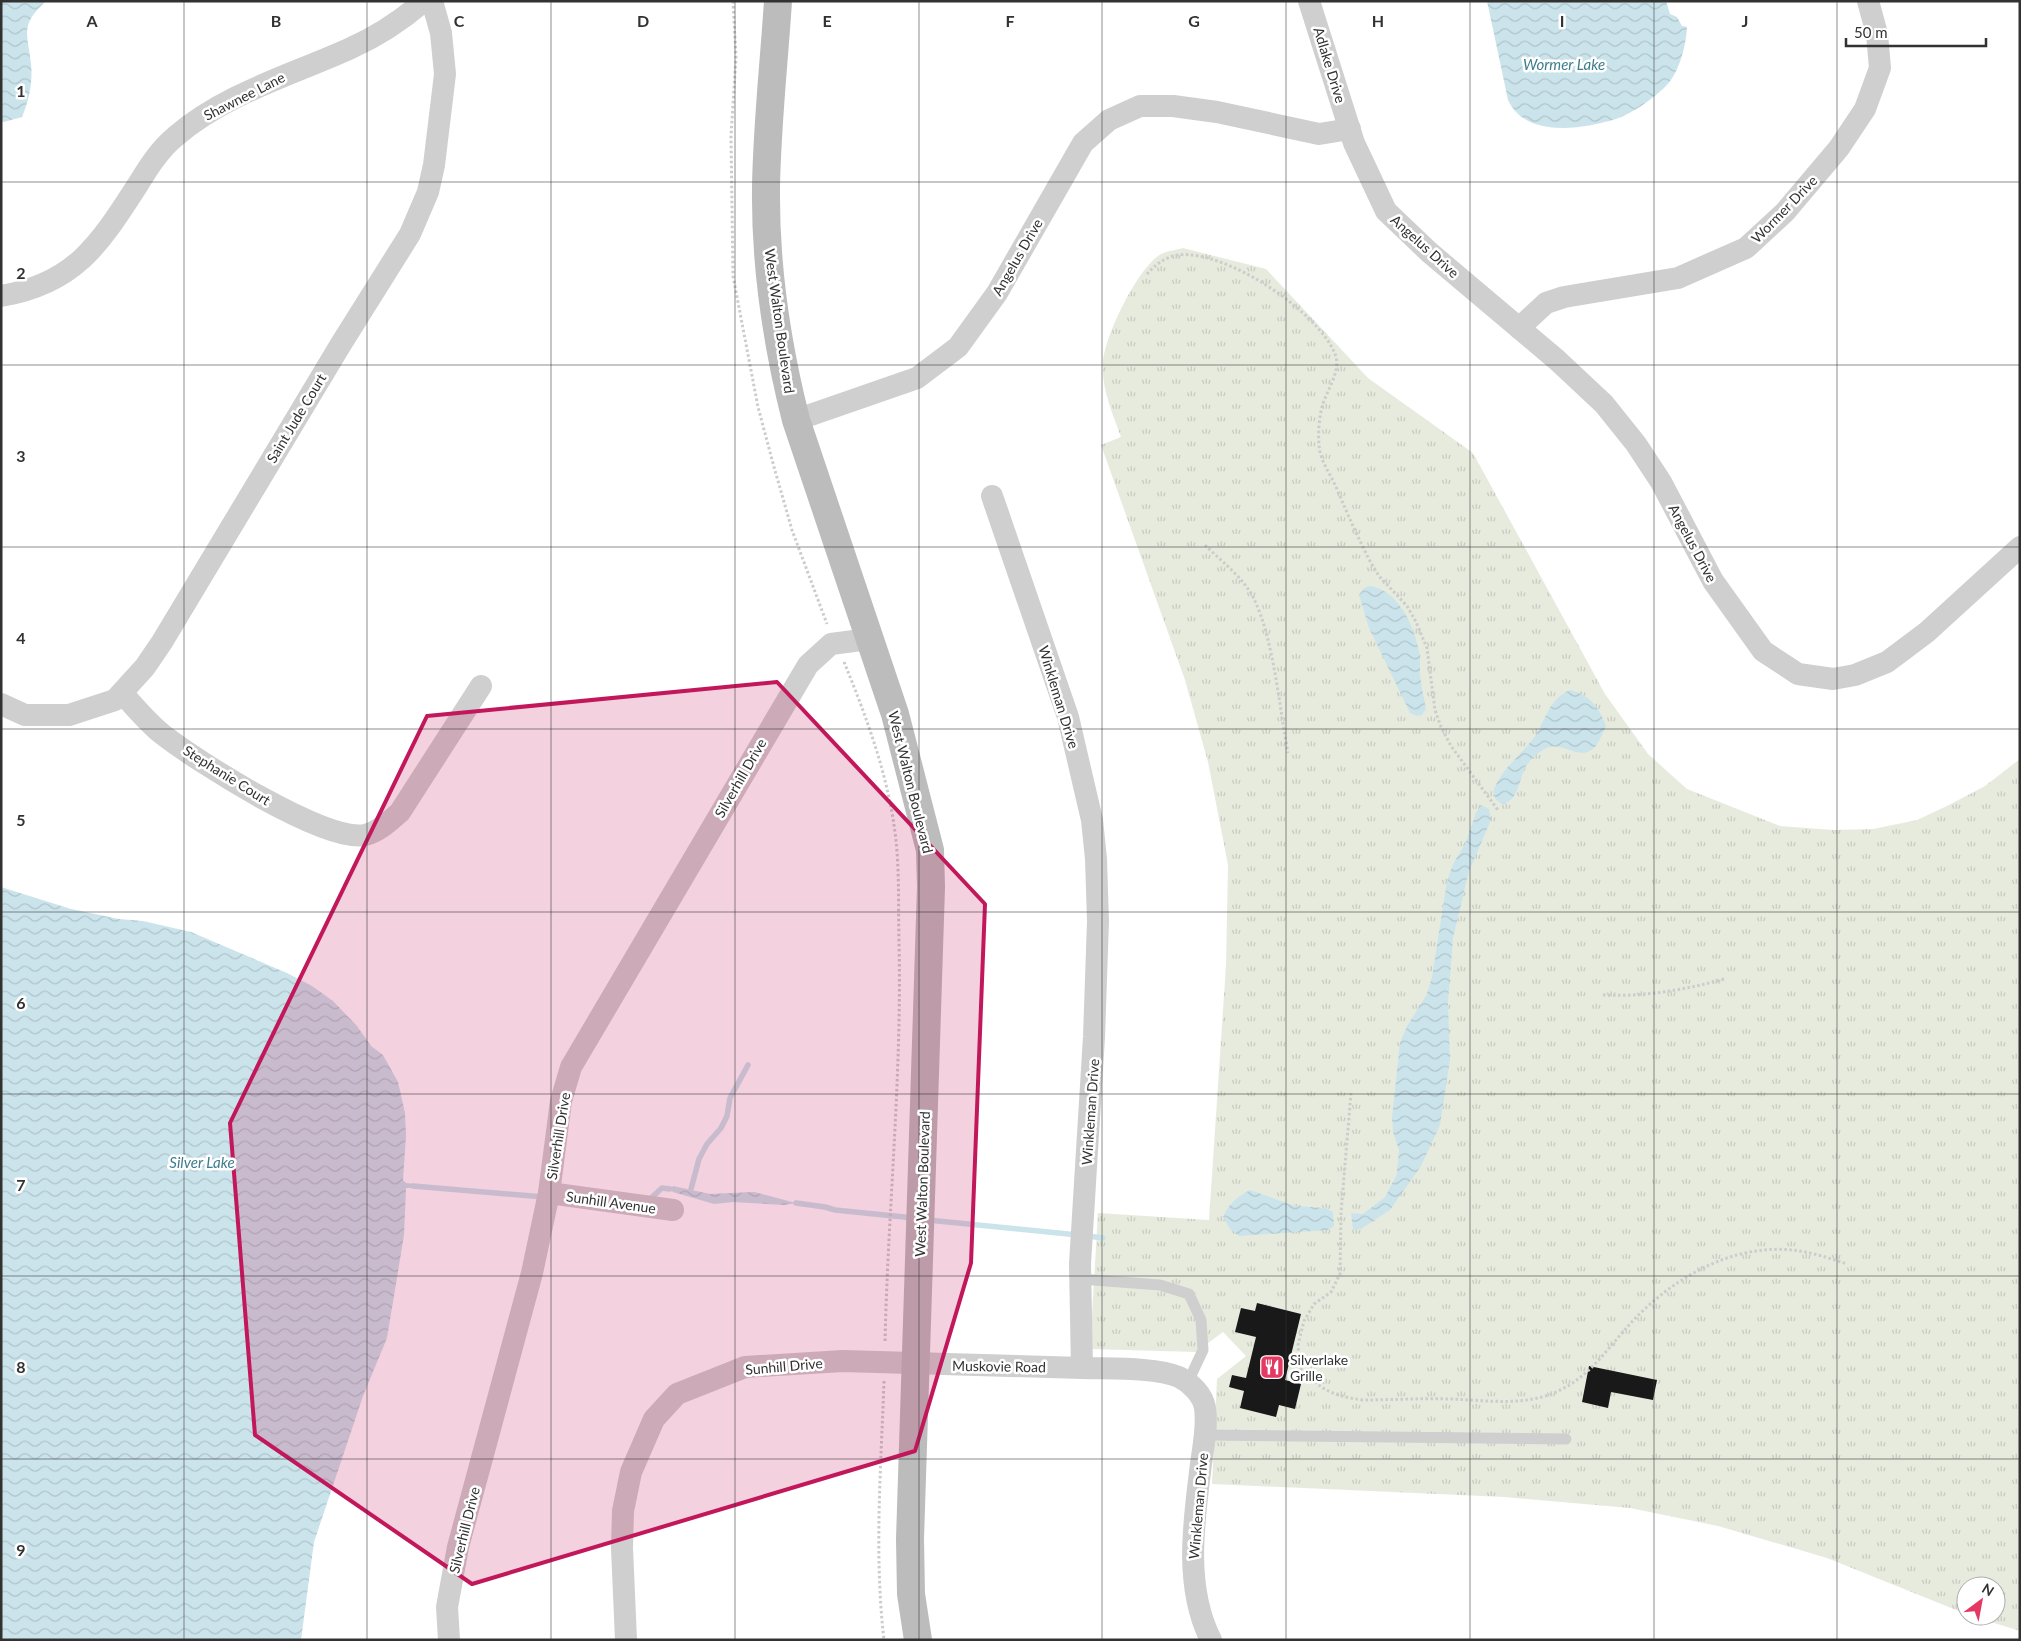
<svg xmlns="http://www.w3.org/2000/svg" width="2021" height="1641" viewBox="0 0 2021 1641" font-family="Lato,sans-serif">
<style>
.grass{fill:url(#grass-tufts)}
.water{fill:url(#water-waves)}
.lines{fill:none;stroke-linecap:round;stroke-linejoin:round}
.stream{stroke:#cbe4eb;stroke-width:5.5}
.building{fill:#191919}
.path{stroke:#ccc;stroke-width:3;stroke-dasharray:2.5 2.5;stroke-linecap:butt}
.lane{stroke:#cfcfcf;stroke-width:11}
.street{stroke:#cfcfcf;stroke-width:22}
.secondary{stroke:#bcbcbc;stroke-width:28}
.marked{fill:#c2185b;fill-opacity:0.2;stroke:#c2185b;stroke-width:4;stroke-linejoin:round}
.grid{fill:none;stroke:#323232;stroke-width:1;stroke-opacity:0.55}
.labels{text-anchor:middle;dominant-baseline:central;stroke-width:5;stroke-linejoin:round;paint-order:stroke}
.street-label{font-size:14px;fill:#323232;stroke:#fff}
.poi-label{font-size:14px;fill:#323232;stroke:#fff;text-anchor:start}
.water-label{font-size:15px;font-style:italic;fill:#3d7c8e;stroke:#fff}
.grid-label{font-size:16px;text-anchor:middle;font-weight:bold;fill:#323232;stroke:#fff;stroke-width:5;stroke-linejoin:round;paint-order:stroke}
</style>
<defs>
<pattern id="grass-tufts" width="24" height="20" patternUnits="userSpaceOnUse" patternTransform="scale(1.25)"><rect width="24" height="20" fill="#e7ebde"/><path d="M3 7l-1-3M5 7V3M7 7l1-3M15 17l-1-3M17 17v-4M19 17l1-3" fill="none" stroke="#c7cabf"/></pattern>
<pattern id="water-waves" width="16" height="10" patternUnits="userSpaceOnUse" patternTransform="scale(1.25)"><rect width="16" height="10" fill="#cbe4eb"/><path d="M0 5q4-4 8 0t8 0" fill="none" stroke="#afc4ca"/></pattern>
</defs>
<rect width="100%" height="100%" fill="#fff"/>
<!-- grass -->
<path class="grass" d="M1183,248L1266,269L1368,378L1473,453L1605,694L1648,754L1687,789L1780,826L1833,830L1873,829L1917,820L1949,805L1985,786L2020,759V1631L1972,1616H1996V1586H1966V1614L1827,1558L1718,1526L1630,1508L1504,1497L1212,1484L1217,1379L1246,1356L1223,1332L1196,1352L1090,1349L1098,1213L1209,1220L1226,965L1228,865L1208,762L1185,680L1101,445L1121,437C1113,414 1101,388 1103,363C1104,337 1138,267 1161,254C1167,251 1176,250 1183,248Z"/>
<!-- water -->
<g class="water">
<path d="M1,1H46C19,26 28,33 31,64C33,81 29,101 22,117L4,122L1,121Z"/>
<path d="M1487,1H1666L1670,14L1677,17L1682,26L1687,27C1686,47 1679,74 1664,88C1651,100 1633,113 1616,119C1583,129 1526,139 1508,100Z"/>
<path d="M1370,586C1398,590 1414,625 1419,651C1421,661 1419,672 1421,682C1422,692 1425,700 1426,709L1422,715L1417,716L1410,713L1369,628L1359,595L1364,588Z"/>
<path d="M1570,690C1590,695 1599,707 1606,726C1603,733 1599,742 1595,747C1578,764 1561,736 1541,751C1535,755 1529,761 1525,768C1519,780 1518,802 1502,804L1496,800L1493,792C1501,769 1519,757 1533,739C1546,721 1548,699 1570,690Z"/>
<polygon points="1481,805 1489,809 1491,820 1469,871 1453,938 1448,1003 1450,1060 1440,1125 1421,1166 1390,1210 1361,1229 1353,1230 1351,1213 1363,1214 1385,1197 1397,1174 1399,1150 1393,1132 1392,1117 1400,1043 1407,1026 1427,994 1432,977 1447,881 1453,864 1465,844 1476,813"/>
<polygon points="1,887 71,909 119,919 143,921 191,932 287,973 312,986 333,1001 357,1026 371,1046 383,1055 398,1082 405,1113 406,1135 403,1180 406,1183 414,1184 413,1188 406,1188 404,1235 387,1338 363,1396 314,1542 301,1640 1,1640"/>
<polygon points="673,1186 710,1194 754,1192 796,1203 784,1205 733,1202 714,1204 673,1192 670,1189"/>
<path d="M1250,1190L1295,1206L1326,1208L1333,1212L1334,1226L1328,1230L1239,1236L1230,1229L1223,1217C1229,1203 1237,1197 1250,1190Z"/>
</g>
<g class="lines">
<!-- stream -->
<g class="stream">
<polyline points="413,1186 544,1197"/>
<polyline points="691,1189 699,1159 707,1144 721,1128 727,1116 730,1098 748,1065"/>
<polyline points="649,1200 662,1188 670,1189"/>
<polyline points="796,1203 825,1207 835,1210 914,1218"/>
<polyline points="928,1220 1078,1235"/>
<polyline points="1088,1236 1103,1238"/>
</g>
</g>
<!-- building -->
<g class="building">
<polygon points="1257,1303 1301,1314 1285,1380 1301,1384 1295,1409 1279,1405 1276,1417 1240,1408 1244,1391 1229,1387 1232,1375 1246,1378 1256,1337 1235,1332 1241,1308 1255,1311"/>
<polygon points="1589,1366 1657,1380 1653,1400 1611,1392 1608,1408 1582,1402"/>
</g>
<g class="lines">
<!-- path -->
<g class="path">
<polyline points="733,1 736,57 731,136 733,276 758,407 774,467 792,530 827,624"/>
<path d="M1147,274C1155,265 1165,257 1178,255C1225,249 1318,311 1335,354C1342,371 1326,391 1322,407C1319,419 1318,433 1319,445C1320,461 1330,473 1336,487C1347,513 1358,538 1371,563L1379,576L1407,606L1416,622L1427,648L1435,710L1441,727L1451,746L1498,810"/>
<path d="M1205,545C1221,561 1244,578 1254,599C1274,641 1279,706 1288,753"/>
<path d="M844,662C865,713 886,770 894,825C900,864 898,902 899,942C902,1076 888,1209 885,1342"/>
<path d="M1603,995C1645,997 1684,990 1724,979"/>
<path d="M1351,1093L1341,1213L1340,1274L1331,1292L1314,1304L1304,1321L1298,1345L1300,1368C1322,1390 1330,1395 1362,1400C1391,1400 1420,1398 1449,1399C1488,1400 1529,1408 1564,1388C1591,1374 1609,1347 1629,1325C1670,1280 1729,1244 1792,1250C1811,1252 1829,1258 1847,1264"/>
<path d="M884,1381C881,1467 874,1554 884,1640"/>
</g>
<!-- lane -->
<g class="lane">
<polyline points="1080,1279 1160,1285 1189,1294 1201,1320 1203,1350 1188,1382"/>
<polyline points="1205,1435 1566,1439"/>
</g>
<!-- street -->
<g class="street">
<polyline points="1309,1 1354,143 1386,211 1429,252 1557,360 1604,404 1636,444 1661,482 1713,581 1763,651 1798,674 1833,679 1855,675 1887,662 1927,632 2020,547"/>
<path d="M1,296C74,284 99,245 137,186C148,168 159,150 176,136C226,93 292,75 351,48C378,36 402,20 424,1"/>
<polyline points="1519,328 1546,303 1564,297 1678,278 1746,248 1785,212 1839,148 1865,109 1880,68 1877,34 1868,1"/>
<polyline points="796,420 917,378 958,347 997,293 1083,143 1109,120 1140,106 1173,106 1217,112 1319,134 1350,129"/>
<path d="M992,496L1068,717L1092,820L1096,859L1098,921L1094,1037L1080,1264L1082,1368C1108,1369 1156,1367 1179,1377C1191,1383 1203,1395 1205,1408C1208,1429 1202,1452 1200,1472C1193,1527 1185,1589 1211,1640"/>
<path d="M122,693C135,707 147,722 162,734C195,760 325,843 365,835C378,832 390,821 400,812L481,686"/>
<polyline points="1,704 25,715 69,715 115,700 145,667 162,642 341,344 410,234 428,192 434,165 445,74 441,33 432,1"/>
<polyline points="549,1193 673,1210"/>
<polyline points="449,1640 447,1607 458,1547 532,1273 549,1193 561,1101 571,1067 808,665 831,644 869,639"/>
<polyline points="626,1640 622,1548 623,1511 631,1472 654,1419 677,1394 745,1367 843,1361 1082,1368"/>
</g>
<!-- secondary -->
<path class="secondary" d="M778,1C774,63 767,125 766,187C765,265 777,345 796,420L895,714L930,850L931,887L910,1539L911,1594L918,1640"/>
</g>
<!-- marked area -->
<path class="marked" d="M777,682L985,904L971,1263L915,1451L472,1584L255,1435L230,1123L427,716Z"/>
<!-- grid -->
<path class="grid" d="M184,1V1640M367,1V1640M551,1V1640M735,1V1640M919,1V1640M1102,1V1640M1286,1V1640M1470,1V1640M1654,1V1640M1837,1V1640M1,182H2020M1,365H2020M1,547H2020M1,729H2020M1,912H2020M1,1094H2020M1,1276H2020M1,1459H2020"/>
<!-- icons -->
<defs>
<g id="restaurant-square" transform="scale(1.25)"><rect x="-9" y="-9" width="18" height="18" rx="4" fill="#e43963" stroke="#fff"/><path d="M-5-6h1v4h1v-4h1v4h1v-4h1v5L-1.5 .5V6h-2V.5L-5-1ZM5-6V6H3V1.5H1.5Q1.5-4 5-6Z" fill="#fff"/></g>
</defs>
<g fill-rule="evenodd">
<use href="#restaurant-square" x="1272" y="1367"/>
</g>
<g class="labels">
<!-- street labels -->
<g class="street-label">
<text transform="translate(1330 65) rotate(73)">Adlake Drive</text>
<text transform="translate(244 96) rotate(-27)">Shawnee Lane</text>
<text transform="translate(1784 209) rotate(-46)">Wormer Drive</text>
<text transform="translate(1425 246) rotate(42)">Angelus Drive</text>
<text transform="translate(1017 257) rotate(-60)">Angelus Drive</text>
<text transform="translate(780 321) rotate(82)">West Walton Boulevard</text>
<text transform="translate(296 418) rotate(-59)">Saint Jude Court</text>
<text transform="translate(1693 543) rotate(62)">Angelus Drive</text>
<text transform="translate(1059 697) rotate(73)">Winkleman Drive</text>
<text transform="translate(227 775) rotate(32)">Stephanie Court</text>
<text transform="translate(740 778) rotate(-60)">Silverhill Drive</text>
<text transform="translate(911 782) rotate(76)">West Walton Boulevard</text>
<text transform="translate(1090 1112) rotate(-86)">Winkleman Drive</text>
<text transform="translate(558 1136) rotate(-81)">Silverhill Drive</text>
<text transform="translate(922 1184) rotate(-88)">West Walton Boulevard</text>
<text transform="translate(611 1202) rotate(8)">Sunhill Avenue</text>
<text transform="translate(784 1366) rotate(-5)">Sunhill Drive</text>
<text transform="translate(999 1366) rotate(1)">Muskovie Road</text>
<text transform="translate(1198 1506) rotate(-85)">Winkleman Drive</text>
<text transform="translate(464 1530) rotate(-76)">Silverhill Drive</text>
</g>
<!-- poi labels -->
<g class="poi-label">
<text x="1290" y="1359">Silverlake<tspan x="1290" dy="16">Grille</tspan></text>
</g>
<!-- water labels -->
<g class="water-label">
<text x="1564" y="64">Wormer Lake</text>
<text x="202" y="1162">Silver Lake</text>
</g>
</g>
<g class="grid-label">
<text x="92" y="27">A</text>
<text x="276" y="27">B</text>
<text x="459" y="27">C</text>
<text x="643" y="27">D</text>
<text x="827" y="27">E</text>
<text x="1010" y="27">F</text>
<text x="1194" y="27">G</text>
<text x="1378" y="27">H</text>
<text x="1562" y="27">I</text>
<text x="1745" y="27">J</text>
<text x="21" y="97">1</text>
<text x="21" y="279">2</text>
<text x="21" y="462">3</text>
<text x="21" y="644">4</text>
<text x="21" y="826">5</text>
<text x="21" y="1009">6</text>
<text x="21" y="1191">7</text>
<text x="21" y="1373">8</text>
<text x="21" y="1556">9</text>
</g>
<!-- border -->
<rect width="2021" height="1641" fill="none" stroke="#323232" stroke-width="5"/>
<!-- north arrow -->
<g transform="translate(1981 1601) rotate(32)"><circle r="24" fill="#ffffff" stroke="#adadad"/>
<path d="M0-4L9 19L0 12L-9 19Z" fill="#e43963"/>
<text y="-8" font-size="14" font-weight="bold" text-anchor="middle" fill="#323232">N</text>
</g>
<!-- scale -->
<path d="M1846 38v8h140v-8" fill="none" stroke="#323232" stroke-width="2.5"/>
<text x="1854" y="38" font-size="15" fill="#323232" stroke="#ffffff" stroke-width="4" paint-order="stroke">50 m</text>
</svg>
